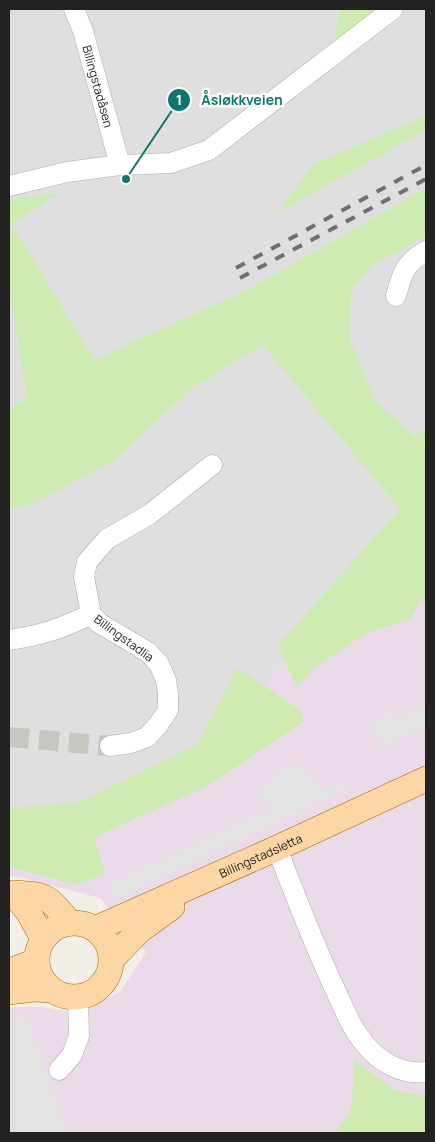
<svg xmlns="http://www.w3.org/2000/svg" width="435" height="1142" viewBox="0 0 435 1142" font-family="Manrope,sans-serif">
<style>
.residential{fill:#e0dfdf}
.industrial{fill:#ebdbe8}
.grass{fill:#cdebb0}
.parking{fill:#e2e2e2}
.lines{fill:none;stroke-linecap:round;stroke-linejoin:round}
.minor-tunnel{stroke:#c8c6c1;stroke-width:20;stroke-dasharray:20 10;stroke-linecap:butt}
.minor-casing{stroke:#a9a9a9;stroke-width:21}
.major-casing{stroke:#a06b00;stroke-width:26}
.minor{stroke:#fff;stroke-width:20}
.major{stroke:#fcd6a4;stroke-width:25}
.rail{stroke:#707070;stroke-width:4;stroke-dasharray:10 10;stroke-linecap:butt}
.labels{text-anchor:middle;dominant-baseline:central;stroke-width:5;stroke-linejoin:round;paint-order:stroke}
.street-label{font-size:12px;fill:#222;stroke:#fff}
.leader{fill:none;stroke:#0f766e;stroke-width:2}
.callout-dot{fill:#0f766e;stroke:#fff;stroke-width:2}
.mark-label{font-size:15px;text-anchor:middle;font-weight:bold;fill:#fff}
.callout-label{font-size:14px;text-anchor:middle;font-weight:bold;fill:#0f766e;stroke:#fff;stroke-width:5;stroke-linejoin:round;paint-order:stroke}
</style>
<rect width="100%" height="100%" fill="#f2efe9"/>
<!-- residential -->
<polygon class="residential" points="9,9 426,9 426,519 212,755 9,862"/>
<!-- industrial -->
<polygon class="industrial" points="426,519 426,1119 380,1133 9,1133 9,1008 17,1007 41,1007 76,1013 120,992 146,952 100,898 27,879 9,876 9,862 212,755 314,622"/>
<!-- grass -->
<g class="grass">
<polygon points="340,9 380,9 334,44"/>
<polygon points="426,115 426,130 277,213 312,165"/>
<polygon points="426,188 426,236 372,265 351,289 350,340 374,399 414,437 426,427 426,598 420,601 410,619 367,633 315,667 297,688 278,645 400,509 263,345 196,385 114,460 34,504 9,509 9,409 27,397 9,290 9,199 59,193 12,224 94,360 247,290"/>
<polygon points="237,668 299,709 304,721 208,786 94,837 105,873 76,885 9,867 9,808 80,802 198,744"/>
<polygon points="355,1060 394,1090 426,1096 426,1133 335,1133 351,1111"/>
</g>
<!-- parking -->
<g class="parking">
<polygon points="426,706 426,728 381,746 370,721 389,712 393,719"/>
<polygon points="293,761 307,777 323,791 353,778 356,784 135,890 110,897 113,882 271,810 269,805 258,795"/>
<polygon points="26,1014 67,1133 9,1133 9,1015"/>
</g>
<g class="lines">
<!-- minor-tunnel -->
<polyline class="minor-tunnel" points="9,737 110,746"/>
<!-- minor casing -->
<g class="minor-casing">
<g id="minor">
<path id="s1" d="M74,9L83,31L120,165"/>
<polyline points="9,186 67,172 120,165 171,163 209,150 393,9"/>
<path d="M396,296C402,273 405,263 426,251"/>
<path d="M9,640C42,635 61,629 91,614"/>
<polyline points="110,746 131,743 147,737 158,725 168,710 168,694 166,680 159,664 148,652 99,623 91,614 84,577 87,562 107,539 150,514 212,465"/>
<path d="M275,849L280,856C296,898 313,941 332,983C342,1003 349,1025 364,1043C379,1062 402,1075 426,1072"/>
<polyline points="59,1070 72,1055 79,1036 78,997"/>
</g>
</g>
<!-- major casing -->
<g class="major-casing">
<g id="major">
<path d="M9,893C47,895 45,893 70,923"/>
<polyline points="13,893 29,913 43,939"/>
<circle cx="74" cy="960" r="37"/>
<path id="s2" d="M95,929L275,849L426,779"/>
<polyline points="112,959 139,931 172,907"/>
<polyline points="9,971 37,961"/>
<polyline points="9,992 34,989 52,990"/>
</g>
</g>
<!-- minor -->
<use href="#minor" class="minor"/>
<!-- major -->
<use href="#major" class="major"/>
<!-- rail -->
<g class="rail">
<polyline points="236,268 426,165"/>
<polyline points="240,278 426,179"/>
</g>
</g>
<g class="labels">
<!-- street labels -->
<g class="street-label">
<text stroke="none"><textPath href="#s1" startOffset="81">Billingstadåsen</textPath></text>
<text transform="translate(124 638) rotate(36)">Billingstadlia</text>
<text stroke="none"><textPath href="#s2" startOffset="181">Billingstadsletta</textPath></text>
</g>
</g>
<!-- callouts -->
<path class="leader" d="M126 179L179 100"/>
<g class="callout-dot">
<circle cx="126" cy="179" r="5"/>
<circle cx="179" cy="100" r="12"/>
</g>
<g class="mark-label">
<text x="179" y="105">1</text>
</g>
<g class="callout-label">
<text x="242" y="105">Åsløkkveien</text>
</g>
<!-- border -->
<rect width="435" height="1142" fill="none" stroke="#222222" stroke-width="20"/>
</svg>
